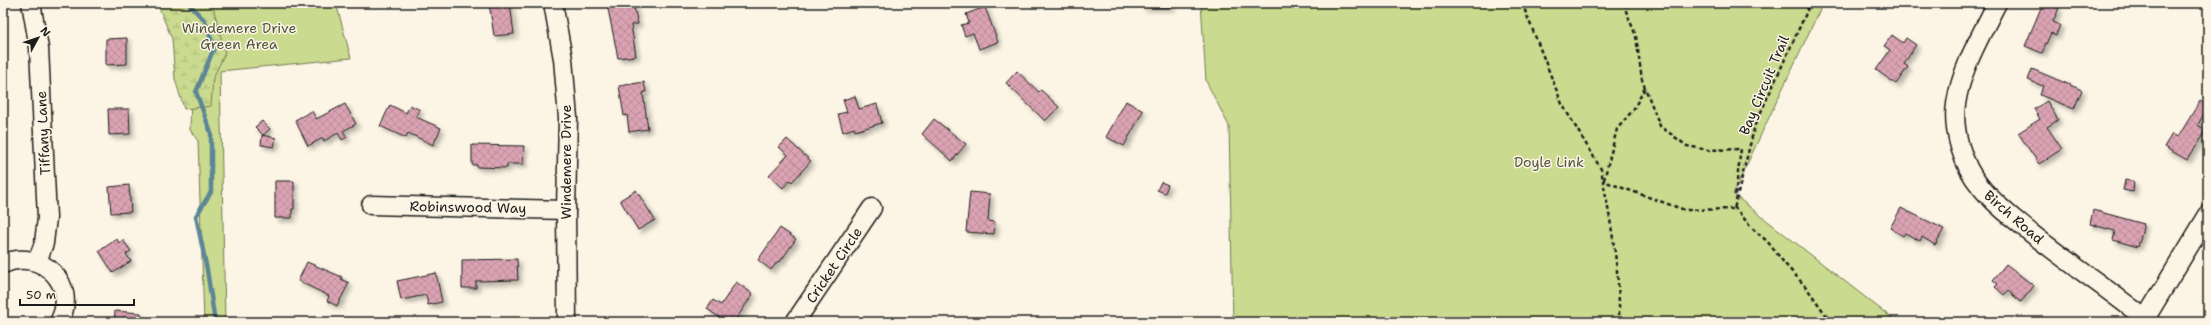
<svg xmlns="http://www.w3.org/2000/svg" width="2211" height="325" viewBox="0 0 2211 325" font-family="'Shantell Sans',sans-serif">
<style>
.green{fill:#cada8e;stroke:#737b55}
.wetland{fill:url(#wetland-marsh);stroke:#737b55}
.lines{fill:none;stroke-linecap:round;stroke-linejoin:round}
.stream{stroke:#5c8696;stroke-width:4.5}
.building{fill:url(#building-cross-hatch);stroke:#1c1c1c;filter:url(#shadow)}
.minor-casing{stroke:#1c1c1c;stroke-width:21}
.path{stroke:#1c1c1c;stroke-width:2.5;stroke-dasharray:4 3;stroke-linecap:butt}
.minor{stroke:#fcf5e5;stroke-width:18}
.labels{text-anchor:middle;dominant-baseline:central;stroke-width:3;stroke-linejoin:round;paint-order:stroke}
.park-label{font-size:14px;fill:#50553e;stroke:#fcf5e5}
.street-label{font-size:14px;fill:#1c1c1c;stroke:#fcf5e5}
</style>
<defs>
<pattern id="wetland-marsh" width="20" height="14" patternUnits="userSpaceOnUse"><rect width="20" height="14" fill="#cada8e"/><path d="M1 5h8M5 5V1M11 12h8M15 12V8" fill="none" stroke="#adba7a"/></pattern>
<pattern id="building-cross-hatch" width="8" height="8" patternUnits="userSpaceOnUse"><rect width="8" height="8" fill="#dba3b3"/><path d="M0 0l8 8M0 8l8-8" fill="none" stroke="#bb8c99"/></pattern>
<filter id="shadow"><feDropShadow dx="3.5" dy="3.5" stdDeviation="2" flood-color="#0004"/></filter>
</defs>
<rect width="100%" height="100%" fill="#fcf5e5"/>
<filter id="ink" filterUnits="userSpaceOnUse"><feTurbulence type="fractalNoise" baseFrequency=".025" numOctaves="2"/><feDisplacementMap in="SourceGraphic" scale="8" xChannelSelector="R" yChannelSelector="G"/><feConvolveMatrix kernelMatrix="1 2 1 2 8 2 1 2 1" color-interpolation-filters="sRGB"/></filter>
<g filter="url(#ink)">
<!-- green -->
<g class="green">
<polygon points="185,3 336,3 351,58 220,71 225,322 204,322 198,141 190,130 191,95"/>
<polygon points="1201,3 1823,3 1733,194 1897,322 1233,322 1229,126 1206,81"/>
</g>
<!-- wetland -->
<polygon class="wetland" points="157,3 212,3 225,53 213,78 211,106 184,109 175,79 172,39"/>
<g class="lines">
<!-- stream -->
<polyline class="stream" points="188,3 205,21 214,48 196,92 211,133 211,192 196,216 207,270 215,322"/>
</g>
<!-- building -->
<g class="building">
<polygon points="489,3 510,3 514,34 494,36"/>
<polygon points="615,3 633,3 638,24 631,25 636,56 618,58 607,4"/>
<rect x="1142" y="3" width="30" height="4"/>
<polygon points="2043,3 2059,8 2053,22 2060,25 2056,35 2051,33 2042,53 2025,46"/>
<polygon points="985,7 998,42 979,49 973,33 965,36 961,25 969,23 966,14"/>
<polygon points="1892,35 1903,43 1906,38 1916,45 1904,64 1908,67 1896,84 1876,70 1890,50 1884,46"/>
<polygon points="127,38 127,64 106,65 106,39"/>
<polygon points="2032,69 2082,90 2074,109 2040,95 2043,86 2028,80"/>
<polygon points="1017,71 1039,92 1041,90 1059,107 1045,121 1006,83"/>
<polygon points="644,82 646,92 643,93 648,129 629,132 627,115 624,116 619,86"/>
<polygon points="855,96 859,109 877,104 882,123 855,131 854,128 843,132 838,114 847,112 843,100"/>
<polygon points="1126,101 1143,111 1124,146 1106,137"/>
<polygon points="2047,101 2058,120 2047,127 2062,149 2039,164 2018,133 2040,119 2034,109"/>
<polygon points="2200,101 2208,106 2198,125 2206,130 2187,160 2164,147 2172,134 2178,137"/>
<polygon points="345,104 356,124 343,131 347,137 342,140 338,133 324,141 323,138 308,146 295,120 312,111 316,119"/>
<polygon points="390,105 406,113 410,105 420,110 416,117 441,128 433,145 408,133 406,138 380,126"/>
<polygon points="108,109 129,109 130,134 109,135"/>
<polygon points="934,119 966,144 952,161 922,134"/>
<polygon points="262,121 270,129 263,135 255,127"/>
<polygon points="262,135 276,138 274,147 261,145"/>
<polygon points="787,139 811,161 792,182 790,180 783,188 769,175 788,155 779,147"/>
<polygon points="472,145 524,146 523,164 507,164 507,168 477,167 477,165 472,165"/>
<polygon points="2125,180 2134,182 2133,192 2123,190"/>
<polygon points="275,181 294,181 294,209 292,209 292,218 275,218"/>
<polygon points="1161,182 1168,185 1165,193 1157,190"/>
<polygon points="129,185 131,212 111,213 109,187"/>
<polygon points="636,190 655,220 638,230 620,200"/>
<polygon points="970,192 990,194 988,221 995,222 994,234 966,232"/>
<polygon points="1901,208 1944,229 1935,245 1922,237 1920,241 1905,233 1903,236 1890,228"/>
<polygon points="2093,210 2144,224 2138,247 2113,240 2115,231 2090,224"/>
<polygon points="780,228 796,239 780,262 778,261 771,270 758,260"/>
<polygon points="117,239 119,243 123,240 131,251 126,254 131,261 113,273 99,251"/>
<polygon points="517,259 518,280 476,281 476,288 462,288 462,260"/>
<polygon points="307,262 342,277 341,279 349,283 337,306 327,301 329,296 298,281"/>
<polygon points="2006,264 2034,286 2021,302 2008,291 2004,295 1995,287 1998,284 1993,280"/>
<polygon points="436,273 442,302 428,305 426,295 401,300 397,281"/>
<polygon points="736,282 753,294 734,322 726,322 707,309 713,300 721,305"/>
<polygon points="115,311 141,313 141,319 135,319 135,322 114,322"/>
</g>
<g class="lines">
<!-- minor casing -->
<g class="minor-casing">
<g id="minor">
<polyline points="31,3 39,48 47,218 44,243 37,262"/>
<polyline points="553,3 563,59 568,118 566,210 567,322"/>
<path d="M1997,3C1981,35 1961,69 1956,104C1952,130 1963,166 1980,186C1994,204 2013,218 2031,233C2070,264 2111,291 2149,322"/>
<polyline points="371,205 566,210"/>
<path d="M3,264C40,247 80,284 59,322"/>
<polyline points="2145,319 2208,215"/>
<polyline points="795,322 872,208"/>
</g>
</g>
<!-- path -->
<g class="path">
<polyline points="1522,3 1562,104 1601,169 1603,181"/>
<polyline points="1626,3 1626,11 1636,36 1642,80 1660,126 1687,146 1708,150 1741,149 1735,196"/>
<polyline points="1604,180 1617,129 1633,110 1645,88"/>
<polyline points="1734,207 1754,230 1767,241 1785,264 1806,287 1831,322"/>
<path d="M1619,322C1620,274 1612,228 1603,181L1685,210L1734,209L1755,125L1807,11L1808,3"/>
</g>
<!-- minor -->
<use href="#minor" class="minor"/>
</g>
</g>
<g class="labels">
<!-- park labels -->
<g class="park-label">
<text x="239" y="28">Windemere Drive<tspan x="239" dy="16">Green Area</tspan></text>
<text x="1549" y="162">Doyle Link</text>
</g>
<!-- street labels -->
<g class="street-label">
<text transform="translate(1764 85) rotate(-67)">Bay Circuit Trail</text>
<text transform="translate(43 133) rotate(-93)">Tiffany Lane</text>
<text transform="translate(566 162) rotate(-90)">Windemere Drive</text>
<text transform="translate(468 207) rotate(1)">Robinswood Way</text>
<text transform="translate(2014 217) rotate(41)">Birch Road</text>
<text transform="translate(834 265) rotate(-56)">Cricket Circle</text>
</g>
</g>
<!-- margin -->
<rect width="2211" height="325" fill="none" stroke="#fcf5e5" stroke-width="16"/>
<rect x="8" y="8" width="2195" height="309" fill="none" stroke="#1c1c1c" stroke-width="1.5" filter="url(#ink)"/>
<!-- north arrow -->
<g transform="translate(38 38) rotate(50)" stroke="#fcf5e5" stroke-width="3" paint-order="stroke">
<path d="M0-3L7 15L0 10L-7 15Z" fill="#1c1c1c"/>
<text y="-6" font-size="11" font-weight="bold" text-anchor="middle" fill="#1c1c1c">N</text>
</g>
<!-- scale -->
<path d="M20 299v6h114v-6" fill="none" stroke="#1c1c1c" stroke-width="2"/>
<text x="26" y="299" font-size="12" fill="#1c1c1c" stroke="#fcf5e5" stroke-width="3" paint-order="stroke">50 m</text>
</svg>
